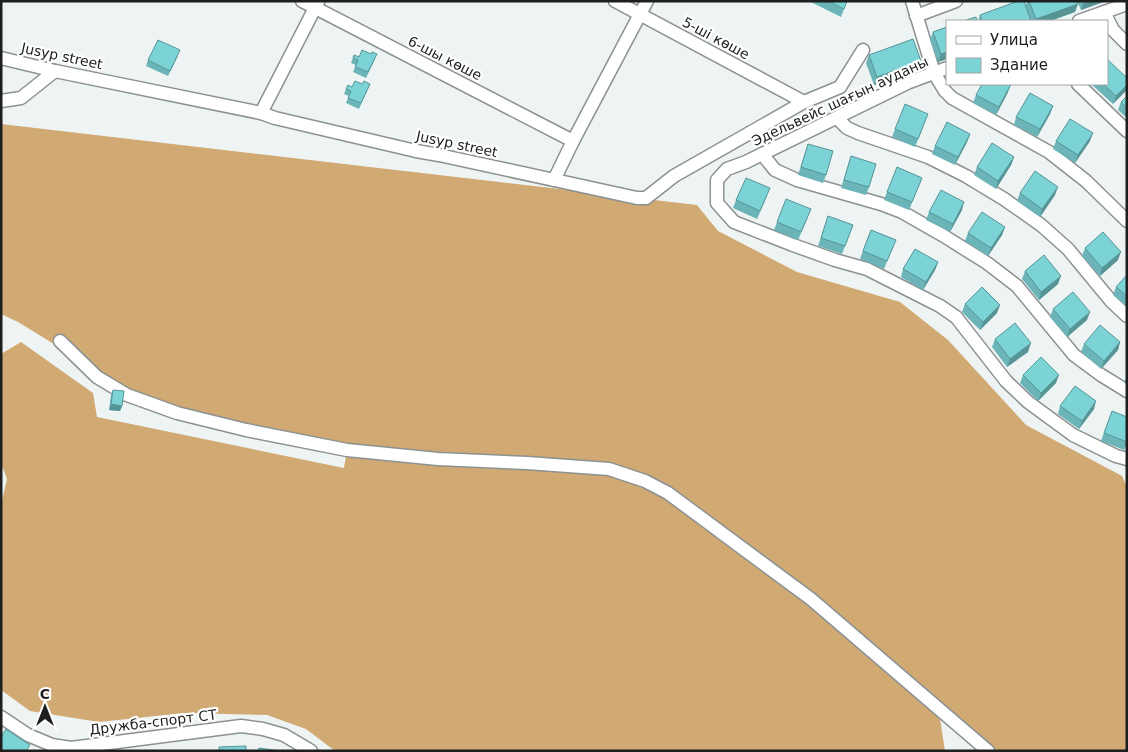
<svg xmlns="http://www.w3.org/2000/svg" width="1128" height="752" viewBox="0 0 1128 752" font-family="'DejaVu Sans',sans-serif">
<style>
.forest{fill:#d1aa73}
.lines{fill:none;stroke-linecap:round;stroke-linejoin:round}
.minor-casing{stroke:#8c9191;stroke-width:15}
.minor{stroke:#fff;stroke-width:12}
.wall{fill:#6bb5b8}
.shaded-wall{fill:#579496}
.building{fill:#7cd3d6;stroke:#579496}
.labels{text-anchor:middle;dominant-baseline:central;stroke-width:4.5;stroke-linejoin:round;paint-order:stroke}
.street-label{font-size:14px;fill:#1d1f1f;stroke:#fff}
</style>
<rect width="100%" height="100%" fill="#eef3f3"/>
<!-- forest -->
<polygon class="forest" points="1,124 697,205 718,231 797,272 900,302 948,340 1026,425 1122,476 1127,487 1127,751 996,751 939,712 945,751 335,751 306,729 267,715 184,713 99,722 30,711 1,690 1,505 7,479 1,463 1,354 21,342 93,393 97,417 344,468 347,450 150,403 18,322 1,314"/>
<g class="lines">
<!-- minor casing -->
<g class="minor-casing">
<g id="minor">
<polyline points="302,1 573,141"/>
<polyline points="615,1 804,102"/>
<polyline points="912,1 934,73 945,91 952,98 1049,152 1086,181 1127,221"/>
<polyline points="1104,12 1113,30 1127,44"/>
<polyline points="916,16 956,1"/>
<polyline points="1079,21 1127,4"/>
<polyline points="1,58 55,71 261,113 275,118 416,151 439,155 637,198 646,198 674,176 804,102 840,87 863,50"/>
<polyline points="947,68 907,83 746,162 727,169 717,180 717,203 734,222 793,245 835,260 867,269 940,306 956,317 1006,381 1028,402 1073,435 1116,456 1127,459"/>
<polyline points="1078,84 1127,131"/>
<polyline points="1,101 21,98 55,71"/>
<polyline points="261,113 318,2"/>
<polyline points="837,118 847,128 858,133 928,157 966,176 1004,199 1041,225 1068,249 1111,301 1127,316"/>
<polyline points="762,154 775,170 797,180 881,204 902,212 944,236 987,263 1017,286 1074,355 1101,375 1127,391"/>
<polyline points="554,180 573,141 647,1"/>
<polyline points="60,341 97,377 127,395 177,413 246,430 347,450 438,459 527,463 609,469 645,481 668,493 811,599 988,751"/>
<polyline points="1,717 28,735 52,745 71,748 241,726 263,729 284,735 311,751"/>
</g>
</g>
<!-- minor -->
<use href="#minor" class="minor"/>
</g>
<!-- wall -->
<g class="wall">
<polygon points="809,1 847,1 841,17"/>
<polygon points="1027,1 1077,1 1075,12 1050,21 978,21 980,15 1026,5"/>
<polygon points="1077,1 1106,1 1081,10"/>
<polygon points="947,27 947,59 938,62 930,40 933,32"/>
<polygon points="354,55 359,57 375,59 366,78 353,72 356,65 351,63"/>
<polygon points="869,55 921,61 918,69 874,85 866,63"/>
<polygon points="178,56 168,76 146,66 148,60"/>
<polygon points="1127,78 1113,104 1091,84 1107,84"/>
<polygon points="362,84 370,84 359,109 346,103 349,96 344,94 346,89"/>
<polygon points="1008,92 996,115 973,103 976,95"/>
<polygon points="1127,96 1127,118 1118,110 1121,102"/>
<polygon points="1053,106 1050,114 1037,137 1014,125 1016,117"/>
<polygon points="925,122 915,147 892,137 895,129"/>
<polygon points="970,134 967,142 955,165 932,154 935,146"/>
<polygon points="1056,141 1090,141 1075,163 1053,149"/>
<polygon points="808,144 826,175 823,183 798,175"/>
<polygon points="851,156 869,187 866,195 841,188"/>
<polygon points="1014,157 1011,165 996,189 974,175 977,167"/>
<polygon points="922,178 909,210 884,200 887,192"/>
<polygon points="1020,193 1055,195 1040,217 1017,201"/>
<polygon points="767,196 757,219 733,208 736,200"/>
<polygon points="962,210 950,232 926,220 929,212"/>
<polygon points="828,216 853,225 842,254 818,246"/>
<polygon points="808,217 798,240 774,230 777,222"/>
<polygon points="1005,227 1002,235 988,256 965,241 968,233"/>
<polygon points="871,230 896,240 884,269 860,259"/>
<polygon points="1085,248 1118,260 1100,276 1082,256"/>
<polygon points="938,262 935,270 923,290 901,277 903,269"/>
<polygon points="1025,271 1058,284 1039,300 1022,279"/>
<polygon points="1127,275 1127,307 1113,295 1116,287"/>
<polygon points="965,304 997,313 980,330 962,312"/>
<polygon points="1053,309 1087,320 1067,337 1050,317"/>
<polygon points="995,339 1028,352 1007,367 992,347"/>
<polygon points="1120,342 1118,350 1101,369 1081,352 1084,344"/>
<polygon points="1023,375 1056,383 1038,401 1020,383"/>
<polygon points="1127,376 1127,384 1124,383"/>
<polygon points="113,390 122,406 120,411 109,410 111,395"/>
<polygon points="1060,406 1094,409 1079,429 1058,414"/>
<polygon points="1112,411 1127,417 1127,445 1124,450 1101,441"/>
</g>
<!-- shaded-wall -->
<g class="shaded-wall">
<polygon points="1086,1 1106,1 1081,10 1084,2"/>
<polygon points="1078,4 1075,12 1050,21 1035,21 1036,19"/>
<polygon points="947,52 947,59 938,62 941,54"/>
<polygon points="921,61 918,69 874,85 877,77"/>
<polygon points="1011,84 1008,92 996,115 999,107"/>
<polygon points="1127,85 1127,90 1113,104 1116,96"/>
<polygon points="1053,106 1050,114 1037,137 1040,129"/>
<polygon points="1093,133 1090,141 1075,163 1078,155"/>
<polygon points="970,134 967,142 955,165 958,157"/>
<polygon points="1014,157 1011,165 996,189 998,181"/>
<polygon points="1058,187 1055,195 1040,217 1042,209"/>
<polygon points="964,202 962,210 950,232 953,224"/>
<polygon points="1005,227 1002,235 988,256 991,248"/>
<polygon points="1121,252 1118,260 1100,276 1102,268"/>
<polygon points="938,262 935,270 923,290 926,282"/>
<polygon points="1061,276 1058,284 1039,300 1041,292"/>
<polygon points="1000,305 997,313 980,330 983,322"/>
<polygon points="1090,312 1087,320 1067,337 1070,329"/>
<polygon points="1120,342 1118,350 1101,369 1104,361"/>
<polygon points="1031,343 1028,352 1007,367 1010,359"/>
<polygon points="1059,375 1056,383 1038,401 1041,393"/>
<polygon points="1096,401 1094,409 1079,429 1082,421"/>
<polygon points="111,404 122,406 120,411 109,410"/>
</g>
<!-- building -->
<g class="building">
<polygon points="828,1 847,1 844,9"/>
<polygon points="1018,1 1024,1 1031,21 982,21 980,15"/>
<polygon points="1029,1 1077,1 1078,4 1036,19"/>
<polygon points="976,17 977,21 963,21"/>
<polygon points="947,27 947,52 941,54 933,32"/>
<polygon points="913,39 921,61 877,77 869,55"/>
<polygon points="158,40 180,50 170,71 148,60"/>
<polygon points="362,50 371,54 372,52 377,54 368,72 355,67 358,60 353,58 354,55 359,57"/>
<polygon points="1107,59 1127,78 1127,85 1116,96 1103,84 1107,84"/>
<polygon points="355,81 362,84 364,81 370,84 361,103 348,98 351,91 346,89 348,85 352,87"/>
<polygon points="982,84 1011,84 999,107 976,95"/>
<polygon points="1030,93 1053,106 1040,129 1016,117"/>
<polygon points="1127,96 1127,108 1121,102"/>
<polygon points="905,104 928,114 918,139 895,129"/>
<polygon points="1070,119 1093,133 1078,155 1056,141"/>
<polygon points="947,122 970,134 958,157 935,146"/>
<polygon points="992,143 1014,157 998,181 977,167"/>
<polygon points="808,144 833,151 826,175 801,167"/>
<polygon points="851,156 876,164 869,187 844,180"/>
<polygon points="897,167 922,178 912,202 887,192"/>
<polygon points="1035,171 1058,187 1042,209 1020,193"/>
<polygon points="746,178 770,188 760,211 736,200"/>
<polygon points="941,190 964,202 953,224 929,212"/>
<polygon points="786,199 811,209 801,232 777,222"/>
<polygon points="982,212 1005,227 991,248 968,233"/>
<polygon points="828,216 853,225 845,246 821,238"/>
<polygon points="871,230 896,240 887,261 863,251"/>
<polygon points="1103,232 1121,252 1102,268 1085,248"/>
<polygon points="915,249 938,262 926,282 903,269"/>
<polygon points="1044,255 1061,276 1041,292 1025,271"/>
<polygon points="1127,275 1127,296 1116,287"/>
<polygon points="982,287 1000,305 983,322 965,304"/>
<polygon points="1073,292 1090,312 1070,329 1053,309"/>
<polygon points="1015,323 1031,343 1010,359 995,339"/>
<polygon points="1100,325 1120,342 1104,361 1084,344"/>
<polygon points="1041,357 1059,375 1041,393 1023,375"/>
<polygon points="1075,386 1096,401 1082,421 1060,406"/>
<polygon points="113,390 124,391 122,406 111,404"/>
<polygon points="1112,411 1127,417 1127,442 1104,433"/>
<polygon points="6,729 30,745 26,751 3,751 1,750 1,737"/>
<polygon points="246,746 246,751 219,751 219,747"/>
<polygon points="259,748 280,751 258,751"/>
</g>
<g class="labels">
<!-- street labels -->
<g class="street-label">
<text transform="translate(716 38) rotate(28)">5-ші көше</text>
<text transform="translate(62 56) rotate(12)">Jusyp street</text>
<text transform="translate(445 58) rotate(27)">6-шы көше</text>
<text transform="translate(840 101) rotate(-25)">Эдельвейс шағын ауданы</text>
<text transform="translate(457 144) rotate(12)">Jusyp street</text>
<text transform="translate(153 722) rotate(-7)">Дружба-спорт СТ</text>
</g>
</g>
<!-- border -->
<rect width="1128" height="752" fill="none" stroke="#1d1f1f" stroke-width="5"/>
<!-- legend -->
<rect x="946" y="20" width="162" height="65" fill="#ffffff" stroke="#a5a5a5"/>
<rect x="956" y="36" width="25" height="8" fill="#ffffff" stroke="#a5a5a5"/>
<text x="990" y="45" font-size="15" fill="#1d1f1f">Улица</text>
<rect x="956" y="58" width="25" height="15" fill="#7cd3d6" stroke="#a5a5a5"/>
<text x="990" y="70" font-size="15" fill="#1d1f1f">Здание</text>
<!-- north arrow -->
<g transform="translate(45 707)" stroke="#ffffff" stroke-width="4" paint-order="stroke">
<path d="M0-4L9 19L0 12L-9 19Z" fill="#1d1f1f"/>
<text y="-8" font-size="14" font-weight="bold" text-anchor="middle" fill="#1d1f1f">С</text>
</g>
</svg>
